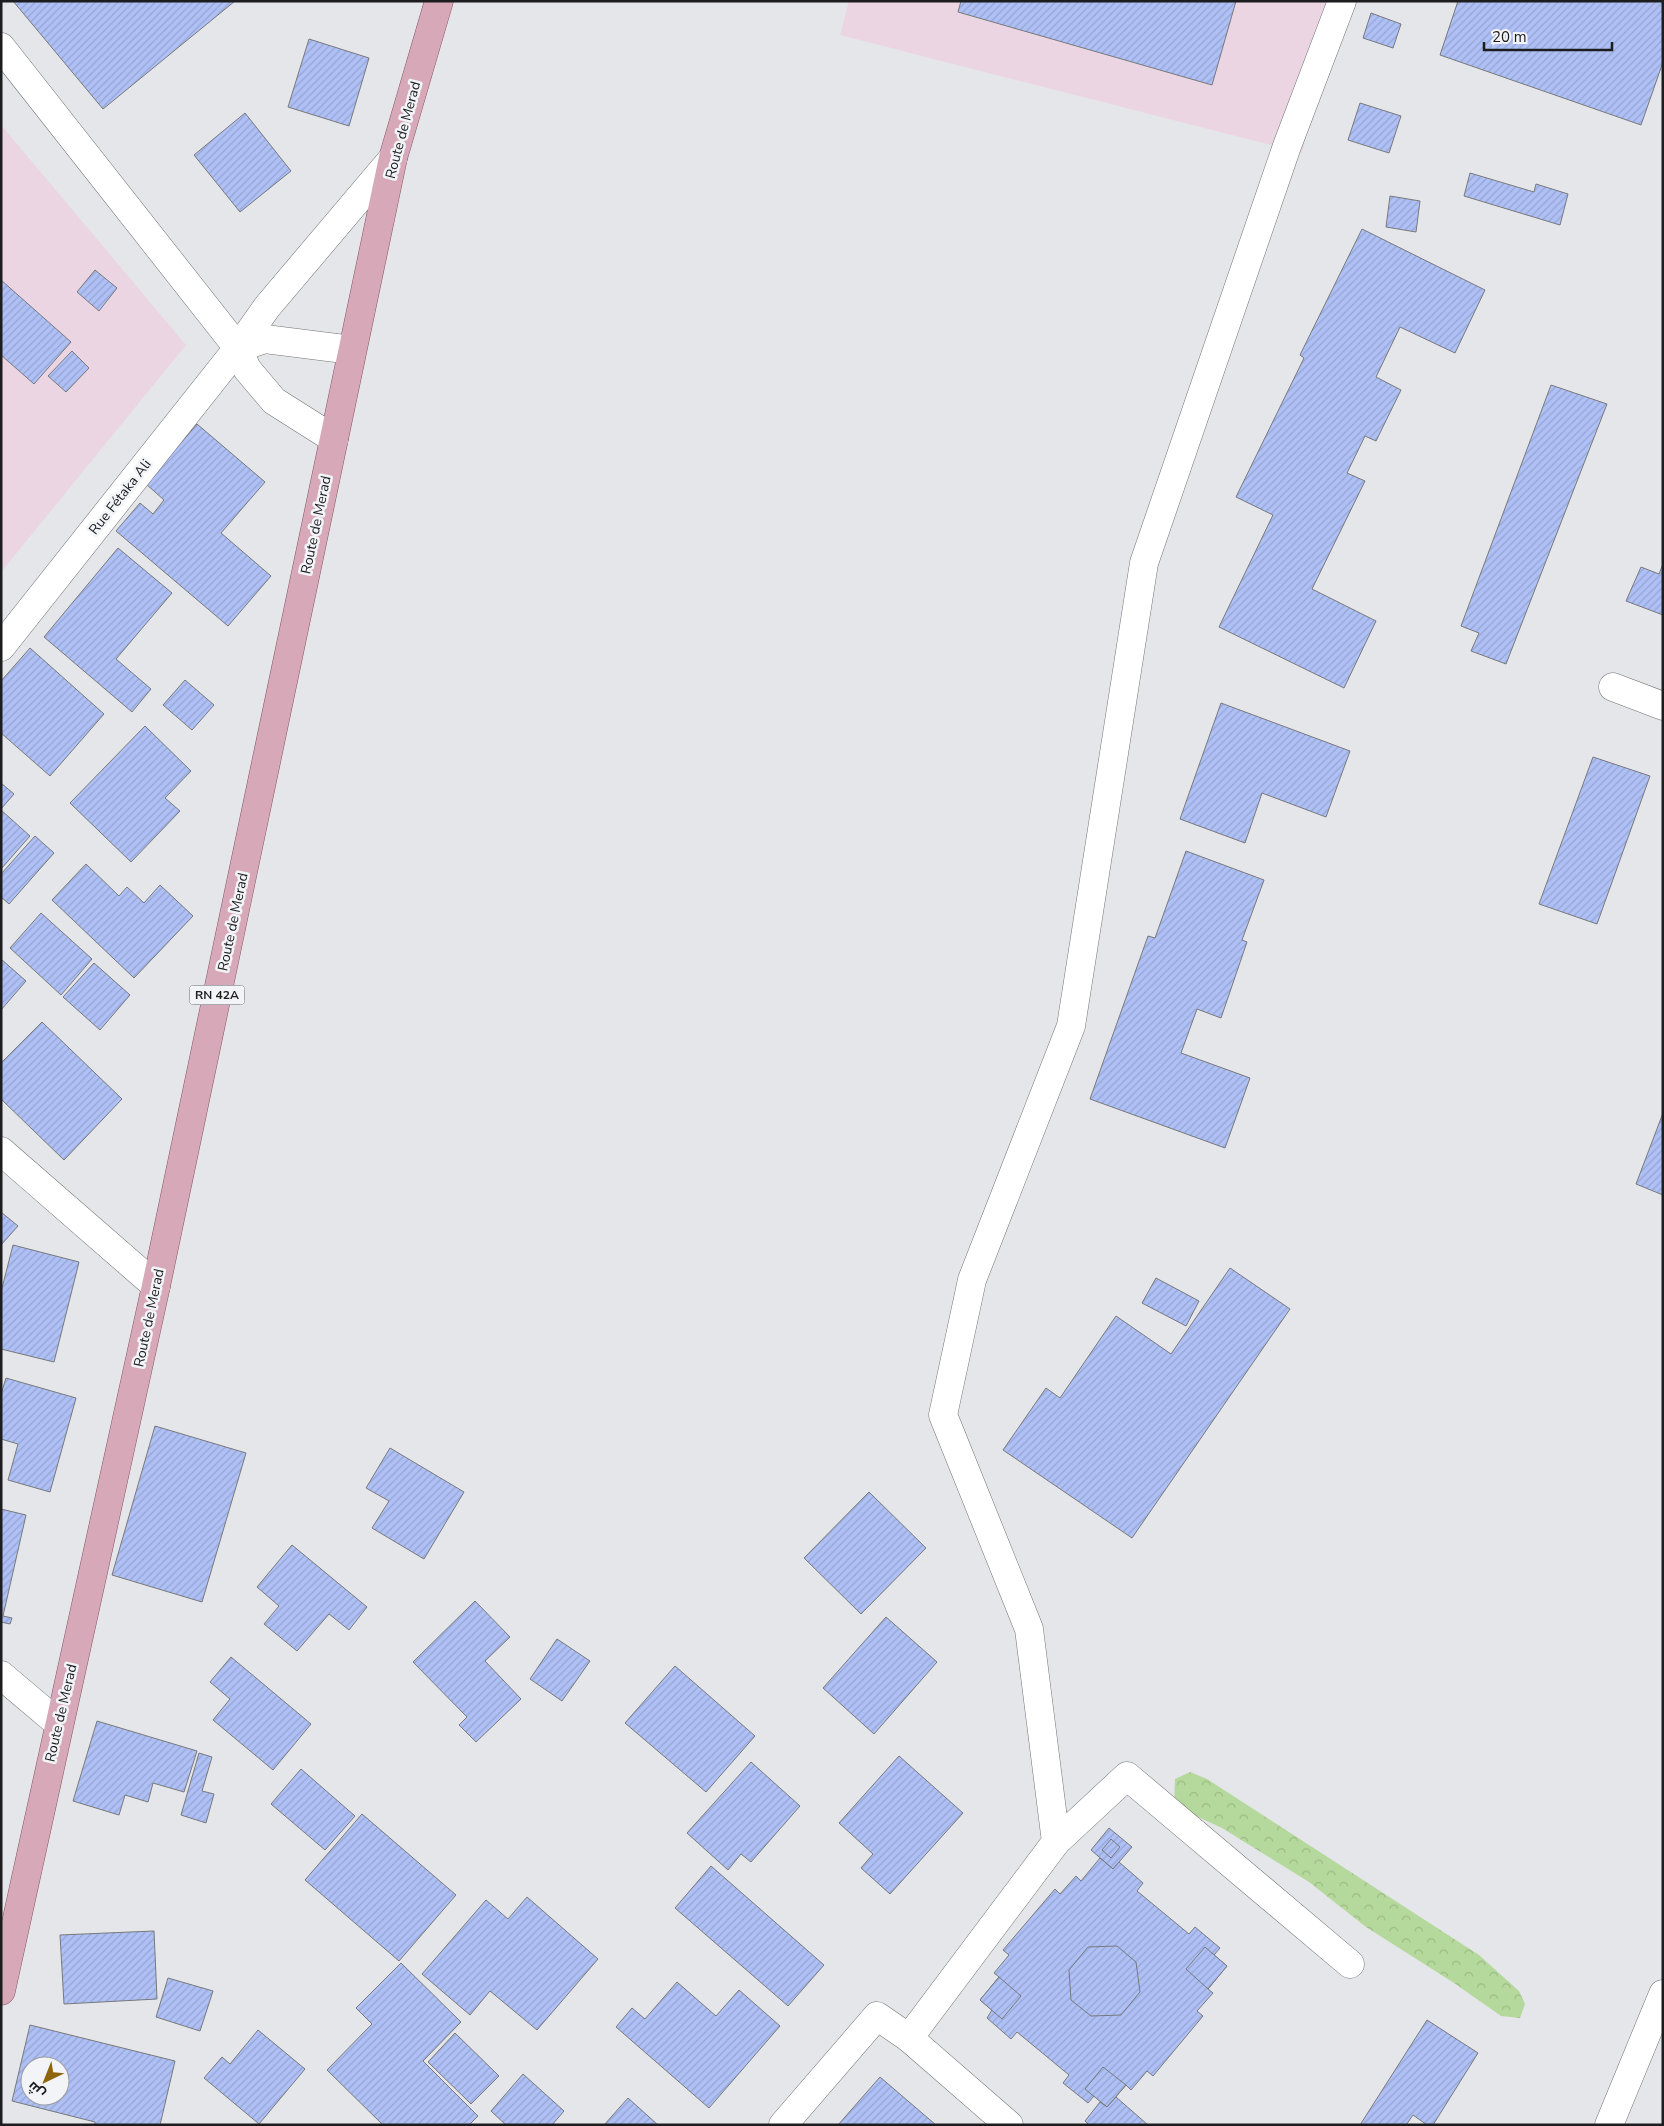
<svg xmlns="http://www.w3.org/2000/svg" width="1664" height="2126" viewBox="0 0 1664 2126" font-family="'Nunito Sans',Cairo,sans-serif">
<style>
.education{fill:#ebd5e3}
.forest{fill:url(#forest-crowns)}
.building{fill:url(#building-hatch);stroke:#78797c;fill-rule:evenodd}
.lines{fill:none;stroke-linecap:round;stroke-linejoin:round}
.street-casing{stroke:#727376;stroke-width:29}
.primary-casing{stroke:#855263;stroke-width:29}
.street{stroke:#fff;stroke-width:28}
.primary{stroke:#d7a8b7;stroke-width:28}
.labels{text-anchor:middle;dominant-baseline:central;stroke-width:5;stroke-linejoin:round;paint-order:stroke}
.shield{fill:#f2f4f7;stroke:#5d5e60;stroke-width:1}
.shield-label{font-size:12px;font-weight:bold;fill:#1d1d1f}
.street-label{font-size:14px;fill:#1d1d1f;stroke:#f2f4f7}
</style>
<defs>
<pattern id="forest-crowns" width="20" height="18" patternUnits="userSpaceOnUse" patternTransform="scale(1.25)"><rect width="20" height="18" fill="#b5d99c"/><path d="M2 6a3 3 0 1 1 6 0M12 15a3 3 0 1 1 6 0" fill="none" stroke="#9bba86"/></pattern>
<pattern id="building-hatch" width="6" height="6" patternUnits="userSpaceOnUse" patternTransform="scale(1.25)"><rect width="6" height="6" fill="#aec0f5"/><path d="M-1 1l2-2M0 6l6-6M5 7l2-2" fill="none" stroke="#95a5d2"/></pattern>
</defs>
<rect width="100%" height="100%" fill="#e5e6e9"/>
<!-- education -->
<g class="education">
<polygon points="849,1 1340,1 1302,153 840,35"/>
<polygon points="1,125 186,345 1,572"/>
</g>
<!-- forest -->
<polygon class="forest" points="1190,1772 1207,1779 1479,1955 1519,1991 1525,2004 1520,2018 1501,2016 1454,1983 1366,1927 1309,1882 1222,1828 1174,1806 1175,1779"/>
<!-- building -->
<g class="building">
<polygon points="13,1 235,1 103,109"/>
<polygon points="961,1 1236,1 1212,85 958,12"/>
<polygon points="1458,1 1663,1 1663,62 1641,125 1440,55"/>
<polygon points="1371,13 1401,24 1393,48 1363,38"/>
<polygon points="309,39 369,58 349,126 288,107"/>
<polygon points="1360,103 1401,116 1389,153 1348,140"/>
<polygon points="245,113 291,171 240,212 194,155"/>
<polygon points="1470,173 1534,192 1536,184 1568,194 1560,225 1464,196"/>
<polygon points="1390,196 1420,201 1416,232 1386,227"/>
<polygon points="1362,229 1485,290 1455,353 1400,327 1376,377 1401,390 1376,441 1365,436 1347,473 1365,481 1312,589 1376,621 1344,688 1219,627 1273,515 1236,497 1304,358 1300,355"/>
<polygon points="95,270 117,288 99,311 77,292"/>
<polygon points="1,280 71,342 34,384 1,355"/>
<polygon points="72,351 89,368 66,392 48,376"/>
<polygon points="1551,385 1607,404 1506,664 1471,651 1479,633 1461,626"/>
<polygon points="197,424 265,482 221,533 271,576 228,626 116,531 140,503 153,514 164,500 146,484"/>
<polygon points="118,548 172,593 116,659 151,689 132,712 44,637"/>
<polygon points="1663,564 1663,615 1626,601 1641,567 1659,574"/>
<polygon points="30,648 104,714 50,776 1,733 1,681"/>
<polygon points="185,680 214,705 192,730 163,705"/>
<polygon points="1221,703 1350,751 1326,817 1262,793 1245,843 1180,819"/>
<polygon points="145,726 191,771 165,798 180,811 131,862 70,803"/>
<polygon points="1593,757 1650,776 1597,924 1539,904"/>
<polygon points="1,783 14,794 1,809"/>
<polygon points="1,810 30,836 1,869"/>
<polygon points="35,836 54,853 9,904 1,897 1,874"/>
<polygon points="1186,851 1264,880 1242,940 1247,942 1221,1018 1197,1009 1181,1053 1250,1078 1225,1148 1090,1099 1148,936 1155,938"/>
<polygon points="86,864 119,896 127,887 144,903 160,885 193,916 134,978 52,900"/>
<polygon points="41,913 92,959 61,995 10,948"/>
<polygon points="1,959 26,981 1,1010"/>
<polygon points="94,963 130,995 100,1030 63,997"/>
<polygon points="42,1022 122,1099 64,1160 1,1099 1,1063"/>
<polygon points="1663,1113 1663,1195 1636,1184"/>
<polygon points="1,1212 18,1226 1,1245"/>
<polygon points="13,1245 79,1262 54,1362 1,1349 1,1292"/>
<polygon points="1230,1268 1290,1309 1132,1538 1003,1450 1046,1388 1060,1398 1116,1316 1171,1354"/>
<polygon points="1156,1278 1199,1301 1186,1326 1142,1303"/>
<polygon points="6,1378 76,1398 50,1492 8,1480 18,1444 1,1439 1,1394"/>
<polygon points="155,1426 246,1453 202,1602 112,1575"/>
<polygon points="390,1448 464,1492 424,1559 372,1528 389,1501 366,1488"/>
<polygon points="869,1492 926,1548 861,1614 804,1558"/>
<polygon points="1,1509 26,1515 3,1616 12,1618 10,1624 1,1622"/>
<polygon points="292,1545 367,1607 349,1630 329,1614 297,1651 264,1624 279,1606 257,1587"/>
<polygon points="475,1601 510,1637 485,1661 521,1699 476,1742 459,1725 467,1717 413,1662"/>
<polygon points="886,1617 937,1662 874,1734 823,1688"/>
<polygon points="557,1639 590,1661 562,1701 530,1679"/>
<polygon points="231,1657 311,1724 273,1770 213,1720 230,1699 210,1682"/>
<polygon points="675,1666 755,1736 706,1792 625,1723"/>
<polygon points="97,1721 197,1751 184,1792 153,1783 148,1802 125,1795 119,1815 73,1801"/>
<polygon points="199,1753 212,1757 202,1791 214,1794 206,1823 181,1815"/>
<polygon points="899,1756 963,1813 890,1894 861,1868 873,1854 839,1823"/>
<polygon points="751,1762 800,1806 751,1862 741,1854 728,1870 687,1833"/>
<polygon points="301,1769 355,1816 325,1850 271,1804"/>
<polygon points="362,1814 456,1895 399,1961 305,1880"/>
<polygon points="1109,1828 1132,1847 1113,1869 1091,1850"/>
<polygon points="1111,1839 1120,1847 1111,1858 1102,1850"/>
<polygon points="1100,1858 1113,1869 1119,1862 1143,1883 1137,1891 1189,1934 1195,1927 1220,1948 1214,1955 1227,1966 1208,1989 1213,1993 1197,2011 1203,2016 1153,2076 1147,2071 1131,2090 1126,2085 1107,2107 1094,2096 1088,2103 1063,2083 1069,2075 1017,2032 1011,2039 987,2018 992,2010 980,2000 999,1977 994,1973 1009,1955 1003,1950 1055,1889 1060,1894 1076,1876 1081,1881"/>
<polygon points="711,1866 824,1965 788,2006 675,1908"/>
<polygon points="527,1897 598,1959 537,2030 490,1991 470,2015 422,1974 486,1900 508,1919"/>
<polygon points="154,1931 157,1999 64,2004 60,1935"/>
<polygon points="1117,1946 1136,1962 1140,1992 1121,2015 1091,2016 1071,2000 1069,1970 1088,1947"/>
<polygon points="1205,1947 1227,1966 1208,1989 1186,1969"/>
<polygon points="401,1963 461,2022 423,2061 478,2116 469,2125 383,2125 327,2070 372,2024 356,2008"/>
<polygon points="999,1977 1021,1996 1002,2019 980,2000"/>
<polygon points="168,1978 213,1991 200,2031 156,2017"/>
<polygon points="677,1982 716,2016 739,1990 780,2026 709,2108 616,2027 632,2008 645,2019"/>
<polygon points="1427,2020 1478,2053 1433,2125 1427,2125 1413,2115 1406,2125 1360,2125"/>
<path d="M30,2025L175,2061L160,2125H95V2122L12,2101ZM30,2066H60V2096H30Z"/>
<polygon points="258,2030 305,2069 259,2124 204,2078 222,2057 230,2064"/>
<polygon points="455,2033 499,2076 471,2104 428,2062"/>
<polygon points="1103,2067 1126,2085 1107,2107 1085,2089"/>
<polygon points="523,2074 564,2111 552,2125 506,2125 491,2111"/>
<polygon points="880,2077 936,2125 838,2125"/>
<polygon points="1116,2097 1148,2125 1089,2125 1085,2121 1100,2102 1107,2107"/>
<polygon points="628,2098 658,2125 604,2125"/>
</g>
<g class="lines">
<!-- street casing -->
<g class="street-casing">
<g id="street">
<polyline points="1,47 238,348 247,369 274,401 334,439"/>
<polyline points="238,348 265,339 352,350"/>
<polyline points="1,647 238,348 267,307 393,158"/>
<polyline points="1613,687 1663,706"/>
<polyline points="1,1151 156,1286"/>
<polyline points="1,1675 59,1724"/>
<polyline points="1056,1842 1127,1776 1350,1964"/>
<polyline points="909,2038 1056,1842 1029,1629 943,1415 972,1280 1071,1026 1144,563 1287,146 1342,1"/>
<polyline points="783,2125 877,2016 909,2038 1009,2125"/>
<polyline points="1609,2125 1663,1994"/>
</g>
</g>
<!-- primary casing -->
<g class="primary-casing">
<polyline id="primary" points="1,1991 156,1286 393,158 439,1"/>
</g>
<!-- street -->
<use href="#street" class="street"/>
<!-- primary -->
<use href="#primary" class="primary"/>
</g>
<g class="labels">
<!-- shield labels -->
<rect class="shield" x="189.5" y="985.5" width="55" height="19" rx="4"/>
<g class="shield-label">
<text x="217" y="995">RN 42A</text>
</g>
<!-- street labels -->
<g class="street-label">
<text transform="translate(403 130) rotate(-75)">Route de Merad</text>
<text transform="translate(120 497) rotate(-52)">Rue Fétaka Ali</text>
<text transform="translate(316 525) rotate(-78)">Route de Merad</text>
<text transform="translate(233 922) rotate(-78)">Route de Merad</text>
<text transform="translate(149 1318) rotate(-78)">Route de Merad</text>
<text transform="translate(61 1713) rotate(-77)">Route de Merad</text>
</g>
</g>
<!-- border -->
<rect width="1664" height="2126" fill="none" stroke="#1d1d1f" stroke-width="5"/>
<!-- north arrow -->
<g transform="translate(45 2081) rotate(223)"><circle r="24" fill="#f2f4f7" stroke="#9d9ea1"/>
<path d="M0-4L9 19L0 12L-9 19Z" fill="#8e650a"/>
<text y="-8" font-size="14" font-weight="bold" text-anchor="middle" fill="#1d1d1f">ش</text>
</g>
<!-- scale -->
<path d="M1484 42v8h128v-8" fill="none" stroke="#1d1d1f" stroke-width="2.5"/>
<text x="1492" y="42" font-size="15" fill="#1d1d1f" stroke="#f2f4f7" stroke-width="4" paint-order="stroke">20 m</text>
</svg>
